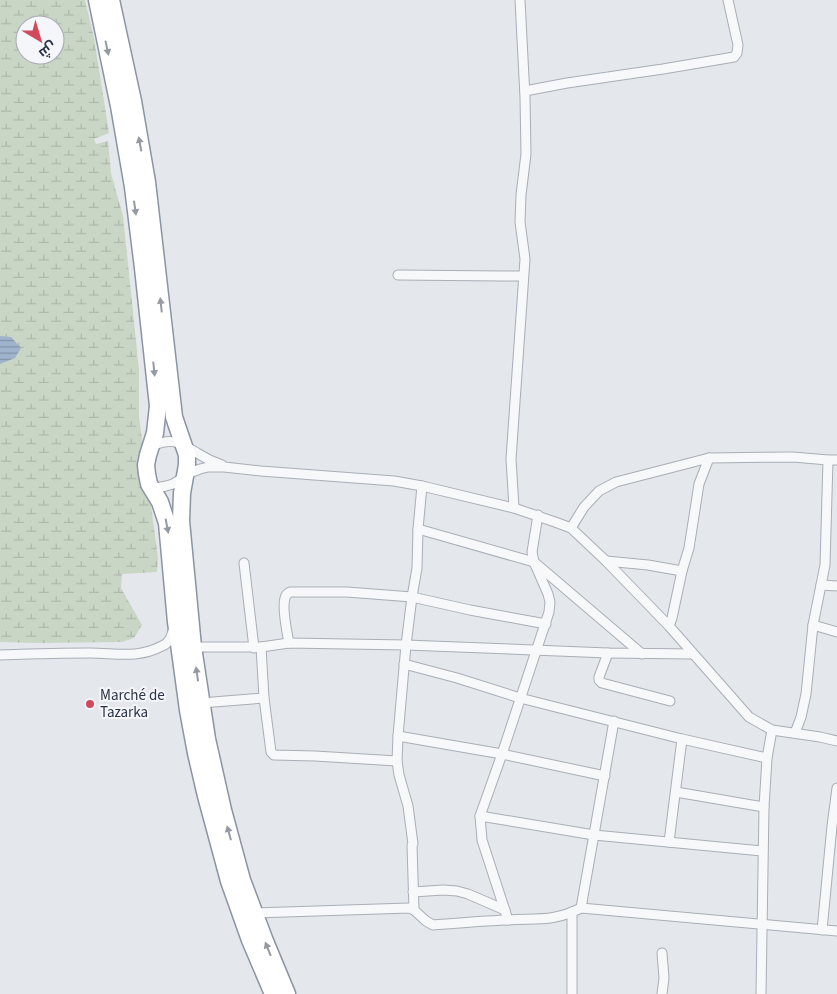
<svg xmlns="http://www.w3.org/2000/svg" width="837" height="994" viewBox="0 0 837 994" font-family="'Source Sans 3',Cairo,sans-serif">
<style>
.wetland{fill:url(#wetland-marsh);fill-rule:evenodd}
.water{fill:url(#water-rules)}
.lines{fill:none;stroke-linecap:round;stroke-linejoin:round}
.street-casing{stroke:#a9aeb7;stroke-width:11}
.highway-casing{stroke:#8b94a3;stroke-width:19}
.street{stroke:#f7f8fa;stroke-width:9}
.highway{stroke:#fff;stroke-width:16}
.oneway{fill:#959aa2}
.poi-dot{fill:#d1495b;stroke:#f4f6f9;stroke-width:2}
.labels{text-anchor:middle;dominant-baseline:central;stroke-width:4;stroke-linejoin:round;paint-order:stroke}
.poi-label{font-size:15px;fill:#2b3445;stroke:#f4f6f9;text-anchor:start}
</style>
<defs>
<pattern id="wetland-marsh" width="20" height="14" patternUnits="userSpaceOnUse" patternTransform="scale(1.25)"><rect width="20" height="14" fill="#c9d6c5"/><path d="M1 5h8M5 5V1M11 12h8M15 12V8" fill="none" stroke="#adb8ab"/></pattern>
<pattern id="water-rules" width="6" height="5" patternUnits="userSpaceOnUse" patternTransform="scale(1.25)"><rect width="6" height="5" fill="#9fb4cc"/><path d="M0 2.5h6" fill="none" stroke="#8293a7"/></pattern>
</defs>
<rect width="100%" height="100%" fill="#e4e7ec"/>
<!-- wetland -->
<path class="wetland" d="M0,0H85L94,38L109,133L94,139L96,144L108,141L111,173L123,216L139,370V417L158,558L157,572L122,574L121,588L142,625L134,638L122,642L36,643L0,642ZM25,25H55V55H25Z"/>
<!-- water -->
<polygon class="water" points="0,336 11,337 21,348 15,358 0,364"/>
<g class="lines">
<!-- street casing -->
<g class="street-casing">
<g id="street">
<polyline points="525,91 567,83 663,69 734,57 737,53 738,45 728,0"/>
<polyline points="398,275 502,276 523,276"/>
<path d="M152,446C172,437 179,442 197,453C205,458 213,462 222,465"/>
<polyline points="152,489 166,486 173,484 192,472 200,469 208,467 224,467 261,471 394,481 422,486 514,508 555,522 571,528 606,561 669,626 749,717 772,730 820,737 837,741"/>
<polyline points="514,508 511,459 525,259 520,222 521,195 526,154 525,97 520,0"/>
<polyline points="571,528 584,507 599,491 616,482 709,458"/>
<polyline points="418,529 534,562 642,654"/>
<polyline points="606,561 648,565 682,571"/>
<polyline points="244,563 254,648"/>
<polyline points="821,585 837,586"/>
<polyline points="813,625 837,632"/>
<polyline points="669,626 672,618 682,571 689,548 699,484 709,458 793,457 828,460 837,460"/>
<path d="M289,643C287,633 282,607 285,598C286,594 287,594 290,592H347L412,597L470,610L546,624"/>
<polyline points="193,647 261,647 289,643 406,645 608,653 693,654"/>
<polyline points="261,647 264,698 271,752 274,755 315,756 397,761"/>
<polyline points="608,653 599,677 599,680 602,683 670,701"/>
<path d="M0,655C30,654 60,653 90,653C116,653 137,659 162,646C170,643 172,635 174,627"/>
<polyline points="404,664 457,678 520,698 682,739 767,758"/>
<polyline points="201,703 264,698"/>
<polyline points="795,733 801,717 806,694 813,625 825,565 828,460"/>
<polyline points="398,736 502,754 605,776"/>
<polyline points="676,792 764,807"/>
<polyline points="480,816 594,835 762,851"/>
<polyline points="669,842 682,739"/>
<polyline points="413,892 443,890 457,891 468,894 505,910"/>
<polyline points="581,908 614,721"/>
<polyline points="414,910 412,845 413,844 408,806 399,775 397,761 398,736 406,645 412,597 417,568 418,529 422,486"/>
<polyline points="572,912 572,994"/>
<path d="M254,913L409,908L414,910L426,921L433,925C458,923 482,921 506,920C536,918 554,922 581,908L837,931"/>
<polyline points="508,920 482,840 480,816 502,754 549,612 550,602 548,594 534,562 532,552 538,515"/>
<polyline points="822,930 832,826 837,788"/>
<polyline points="662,953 664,978 662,994"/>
<polyline points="761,994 764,807 767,758 772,730"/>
</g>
</g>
<!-- highway casing -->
<g class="highway-casing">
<g id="highway">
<polyline points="97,0 119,106 133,187 143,268 158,406 155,433 148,455 146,465 147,474 149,484 160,502 167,523 176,622 188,710 196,753 206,796 229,881 250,940 273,994"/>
<polyline points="111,0 133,101 147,182 174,417 187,455 187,465 182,493 181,521 193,647 207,739 223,810 242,880 265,941 287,994"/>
</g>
</g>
<!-- street -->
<use href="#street" class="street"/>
<!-- highway -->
<use href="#highway" class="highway"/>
</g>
<!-- one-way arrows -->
<defs><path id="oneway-solid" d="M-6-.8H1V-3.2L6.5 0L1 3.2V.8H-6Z" transform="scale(1.25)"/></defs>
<g class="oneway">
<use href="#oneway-solid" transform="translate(107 48) rotate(78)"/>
<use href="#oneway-solid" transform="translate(140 144) rotate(-100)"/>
<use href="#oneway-solid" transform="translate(135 208) rotate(82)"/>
<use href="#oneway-solid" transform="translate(161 305) rotate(-96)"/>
<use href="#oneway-solid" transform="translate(154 369) rotate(84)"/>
<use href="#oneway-solid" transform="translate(167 526) rotate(79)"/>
<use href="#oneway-solid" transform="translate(197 674) rotate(-98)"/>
<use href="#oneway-solid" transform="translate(229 833) rotate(-105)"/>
<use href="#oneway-solid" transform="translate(268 949) rotate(-112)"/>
</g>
<!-- markers -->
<circle class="poi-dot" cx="90" cy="704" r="5"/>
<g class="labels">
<!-- poi labels -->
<g class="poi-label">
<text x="100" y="695">Marché de<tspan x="100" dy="17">Tazarka</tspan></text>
</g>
</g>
<!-- north arrow -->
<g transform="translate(40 40) rotate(142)"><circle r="24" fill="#f4f6f9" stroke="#a4a8b1"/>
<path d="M0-4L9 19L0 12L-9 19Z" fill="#d1495b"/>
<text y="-8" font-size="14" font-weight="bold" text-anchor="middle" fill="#2b3445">ش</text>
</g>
</svg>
